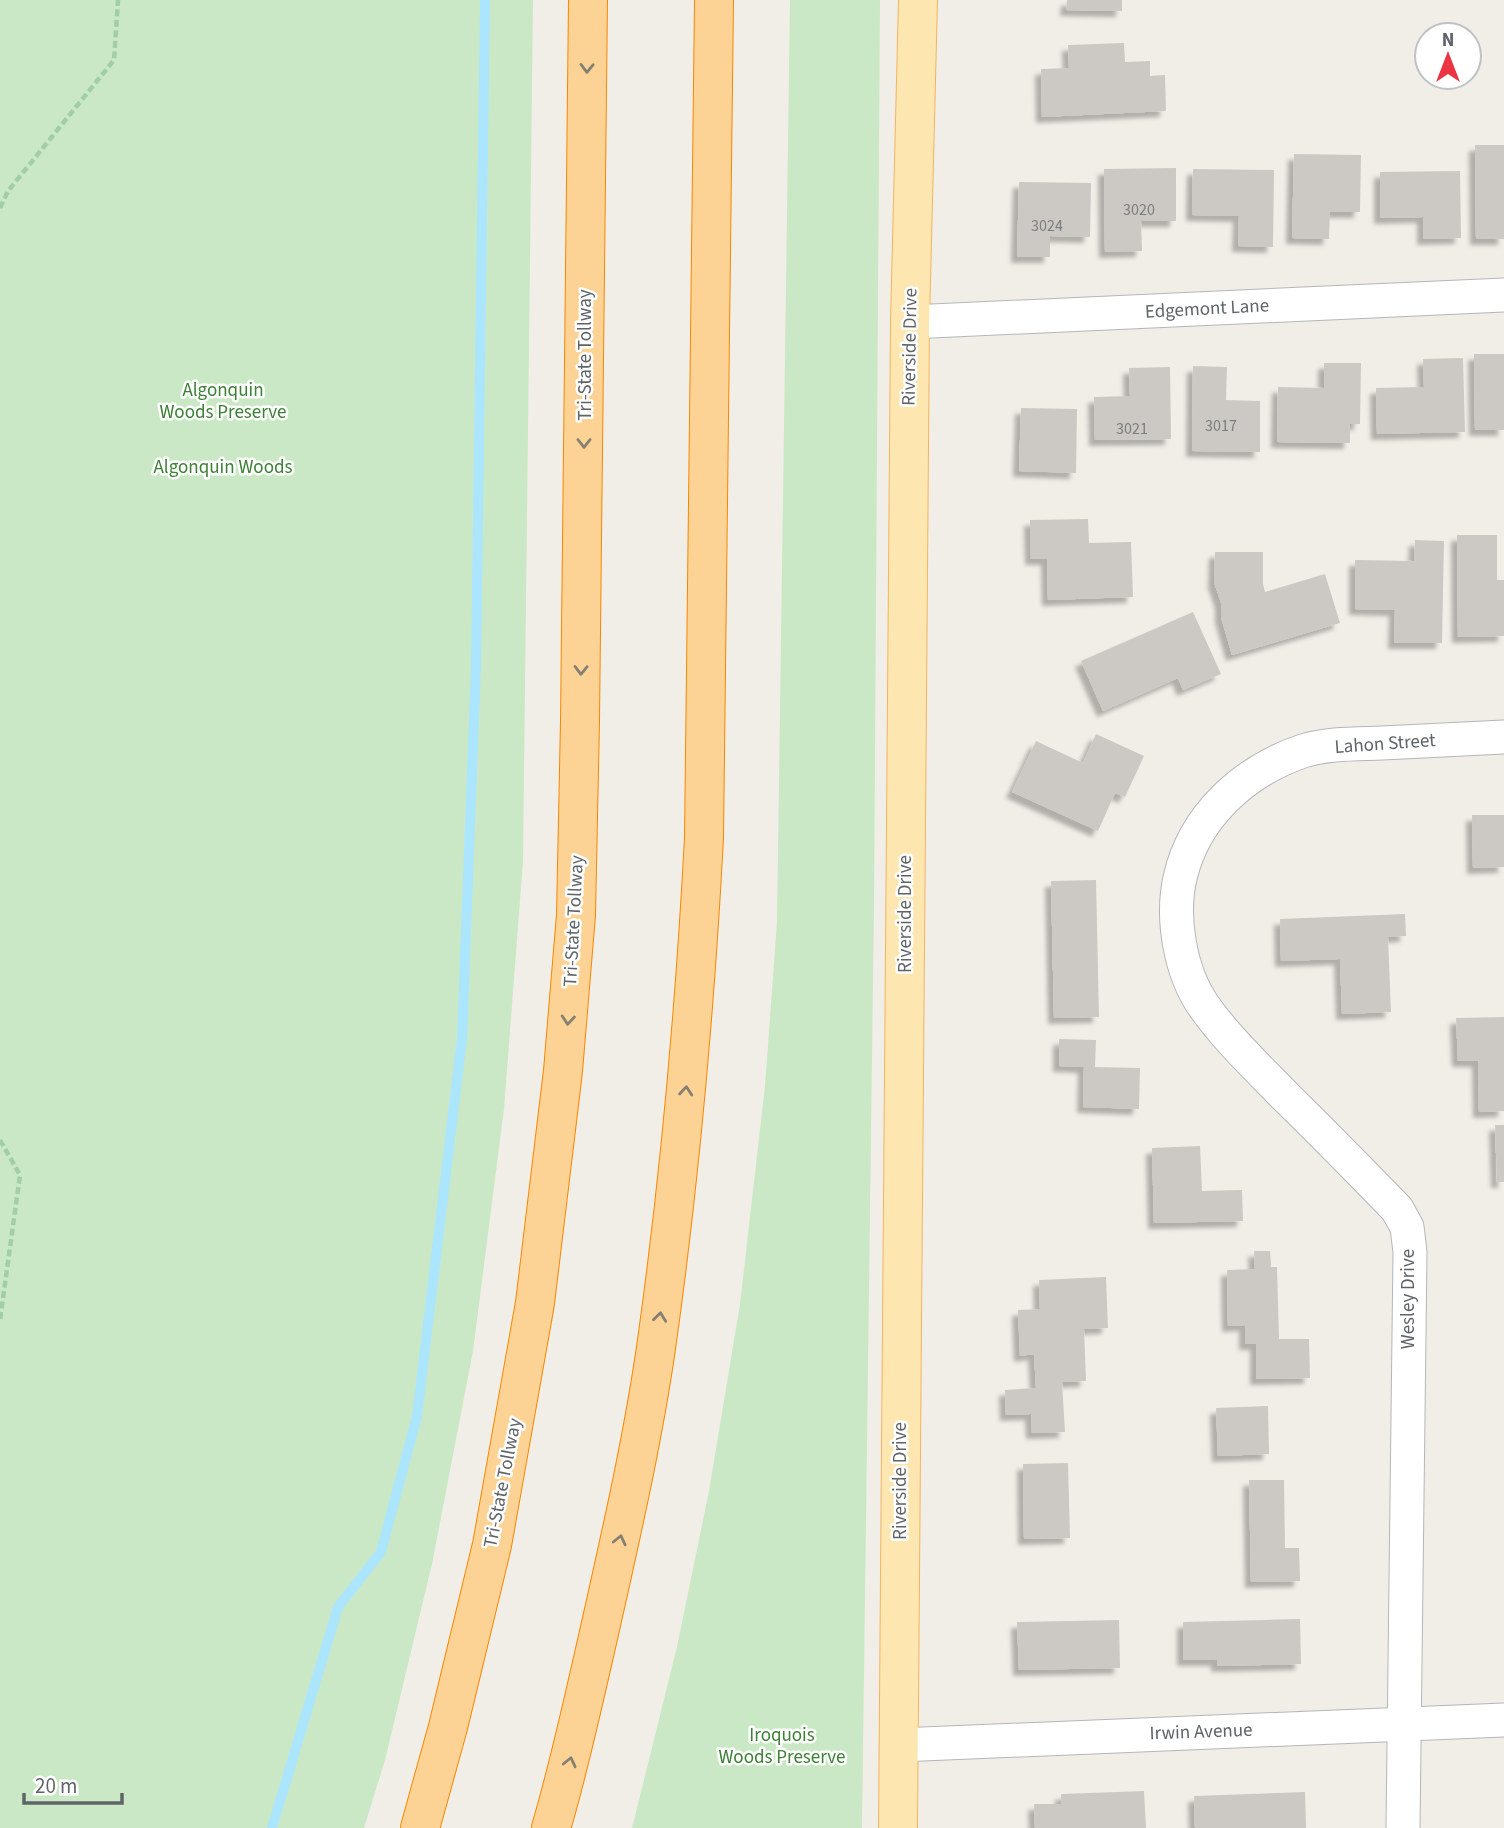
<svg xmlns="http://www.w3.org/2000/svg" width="1504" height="1828" viewBox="0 0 1504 1828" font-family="'Source Sans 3',sans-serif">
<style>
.green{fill:#cae8c5}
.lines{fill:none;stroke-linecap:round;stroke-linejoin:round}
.stream{stroke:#abe6fe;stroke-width:10}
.building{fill:#ccc9c5;filter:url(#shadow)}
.minor-casing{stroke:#b3b6ba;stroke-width:35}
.major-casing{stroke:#f1b461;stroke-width:40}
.highway-casing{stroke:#f78702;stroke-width:40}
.path{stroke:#a1cea7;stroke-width:4.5;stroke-dasharray:7 3.5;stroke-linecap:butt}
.minor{stroke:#fff;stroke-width:33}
.major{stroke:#fee6b0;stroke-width:38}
.highway{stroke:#fcd394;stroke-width:38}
.oneway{stroke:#868073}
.labels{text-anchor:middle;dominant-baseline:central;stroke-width:5;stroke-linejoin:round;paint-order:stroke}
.number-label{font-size:16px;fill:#7a7d7f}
.street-label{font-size:19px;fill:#5f6468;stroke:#fff}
.park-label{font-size:19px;fill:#3c8135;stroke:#fff}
</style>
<defs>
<filter id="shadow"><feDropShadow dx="-6" dy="6" stdDeviation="2" flood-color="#0004"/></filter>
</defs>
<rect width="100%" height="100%" fill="#f1eee8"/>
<!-- green -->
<g class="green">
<polygon points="0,0 533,0 523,861 504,1109 473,1351 432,1564 385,1760 364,1828 0,1828"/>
<polygon points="790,0 880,0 874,905 862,1828 632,1828 677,1647 709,1491 740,1304 765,1086 777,922"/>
</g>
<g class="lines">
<!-- stream -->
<polyline class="stream" points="272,1828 338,1607 381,1552 417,1416 462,1038 476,666 485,0"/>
</g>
<!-- building -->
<g class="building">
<polygon points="1067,0 1122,0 1122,11 1066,10"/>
<polygon points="1124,43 1125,62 1150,61 1150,76 1165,75 1166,111 1042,117 1041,69 1069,68 1068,45"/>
<polygon points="1475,145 1504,145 1504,239 1476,239"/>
<polygon points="1294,154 1361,155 1360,212 1330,212 1329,239 1292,238"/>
<polygon points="1176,168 1176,221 1141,221 1142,251 1105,252 1104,169"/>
<polygon points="1193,169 1274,170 1273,247 1238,246 1239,216 1192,215"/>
<polygon points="1460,171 1461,238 1423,239 1423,217 1380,218 1380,172"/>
<polygon points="1019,182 1091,183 1090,237 1050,236 1050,257 1017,257"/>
<polygon points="1474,354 1504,354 1504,430 1475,430"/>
<polygon points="1463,358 1465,432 1377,434 1376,388 1424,387 1423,359"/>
<polygon points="1324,363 1361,363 1360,424 1350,424 1350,443 1277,442 1278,387 1324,388"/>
<polygon points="1193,366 1227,367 1226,400 1260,401 1260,452 1192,451"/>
<polygon points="1170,367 1171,439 1095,440 1094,397 1130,396 1129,368"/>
<polygon points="1021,408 1077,409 1076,473 1019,471"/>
<polygon points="1088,519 1089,543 1131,542 1133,597 1048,600 1047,559 1031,559 1030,520"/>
<polygon points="1457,535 1497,535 1497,580 1504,580 1504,636 1458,637"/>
<polygon points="1415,540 1444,541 1442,643 1394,643 1395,610 1355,609 1355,560 1414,561"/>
<polygon points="1215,552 1263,552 1263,584 1265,592 1325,574 1340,623 1232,655 1221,617 1221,603 1214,582"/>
<polygon points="1193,612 1221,674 1183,690 1178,678 1103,711 1081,661"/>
<polygon points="1096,734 1144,756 1125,797 1115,793 1098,831 1012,792 1036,741 1083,763"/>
<polygon points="1472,815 1504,815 1504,867 1473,868"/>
<polygon points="1096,880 1099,1017 1054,1018 1051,881"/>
<polygon points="1405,914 1406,936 1388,937 1391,1012 1342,1014 1340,959 1281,961 1280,919"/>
<polygon points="1504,1017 1504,1111 1479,1112 1478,1061 1458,1061 1456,1018"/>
<polygon points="1059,1039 1096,1040 1095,1067 1140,1068 1139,1109 1083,1107 1084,1067 1059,1066"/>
<polygon points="1495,1125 1504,1125 1504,1182 1497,1182"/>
<polygon points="1200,1146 1202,1191 1242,1190 1243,1221 1154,1223 1152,1148"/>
<polygon points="1254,1251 1270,1251 1271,1267 1277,1267 1279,1339 1309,1339 1310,1378 1256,1379 1256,1344 1245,1344 1245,1325 1228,1326 1227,1270 1255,1269"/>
<polygon points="1106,1277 1108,1328 1084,1329 1086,1381 1062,1382 1065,1432 1032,1433 1031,1414 1006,1415 1005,1390 1036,1388 1034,1354 1020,1356 1018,1310 1040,1309 1039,1280"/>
<polygon points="1268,1406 1269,1454 1218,1456 1216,1408"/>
<polygon points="1068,1463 1070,1538 1024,1539 1023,1464"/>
<polygon points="1249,1480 1284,1480 1285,1548 1299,1548 1300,1581 1251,1582"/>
<polygon points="1300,1619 1301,1664 1217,1666 1217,1660 1183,1660 1183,1622"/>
<polygon points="1119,1620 1120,1668 1019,1670 1017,1622"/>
<polygon points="1144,1791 1146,1828 1035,1828 1034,1804 1061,1804 1061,1794"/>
<polygon points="1305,1792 1306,1828 1195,1828 1194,1796"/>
</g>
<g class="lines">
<!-- minor casing -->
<g class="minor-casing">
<g id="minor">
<polyline points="910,322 1504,295"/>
<polyline points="899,1745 1504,1720"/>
<path d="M1403,1828L1410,1252L1407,1227L1397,1209C1360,1171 1323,1133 1285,1096C1257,1067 1227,1039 1203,1005C1180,971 1171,918 1180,878C1194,816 1244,771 1303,751C1328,743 1357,744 1382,743C1423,741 1463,739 1504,737"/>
</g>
</g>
<!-- major casing -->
<g class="major-casing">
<polyline id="major" points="898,1828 910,322 918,0"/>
</g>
<!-- highway casing -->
<g class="highway-casing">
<g id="highway">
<polyline points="420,1828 448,1727 492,1545 535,1303 563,1071 576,915 580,721 588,0"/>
<path d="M551,1828C570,1764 584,1698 599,1633C620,1539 642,1444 656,1348C680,1178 695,1008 704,838L714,0"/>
</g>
</g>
<!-- path -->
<g class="path">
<polyline points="0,208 8,191 114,60 118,0"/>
<polyline points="0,1140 20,1175 0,1320"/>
</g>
<!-- minor -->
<use href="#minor" class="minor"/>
<!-- major -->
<use href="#major" class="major"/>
<!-- highway -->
<use href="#highway" class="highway"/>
</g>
<!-- one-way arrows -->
<defs><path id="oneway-chevron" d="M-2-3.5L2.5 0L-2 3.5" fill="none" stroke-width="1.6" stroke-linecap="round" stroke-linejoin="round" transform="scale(1.75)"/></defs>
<g class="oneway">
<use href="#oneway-chevron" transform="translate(587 68) rotate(91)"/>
<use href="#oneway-chevron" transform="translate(584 443) rotate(90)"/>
<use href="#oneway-chevron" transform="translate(581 670) rotate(91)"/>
<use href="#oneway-chevron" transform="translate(568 1020) rotate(95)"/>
<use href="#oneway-chevron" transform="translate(686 1091) rotate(-85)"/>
<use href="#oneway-chevron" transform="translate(660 1317) rotate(-83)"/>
<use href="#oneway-chevron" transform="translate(620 1540) rotate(-77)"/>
<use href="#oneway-chevron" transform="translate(570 1762) rotate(-77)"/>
</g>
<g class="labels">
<!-- number labels -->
<g class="number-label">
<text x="1139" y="210">3020</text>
<text x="1047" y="226">3024</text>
<text x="1221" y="426">3017</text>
<text x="1132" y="429">3021</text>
</g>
<!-- street labels -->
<g class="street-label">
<text transform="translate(1207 309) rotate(-3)">Edgemont Lane</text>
<text transform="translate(910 347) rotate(-89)">Riverside Drive</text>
<text transform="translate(585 355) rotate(-90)">Tri-State Tollway</text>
<text transform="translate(1385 744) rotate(-4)">Lahon Street</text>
<text transform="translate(905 914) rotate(-90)">Riverside Drive</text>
<text transform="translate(574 921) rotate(-87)">Tri-State Tollway</text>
<text transform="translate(1408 1299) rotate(-90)">Wesley Drive</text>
<text transform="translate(900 1481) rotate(-90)">Riverside Drive</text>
<text transform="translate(503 1483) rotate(-79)">Tri-State Tollway</text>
<text transform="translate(1201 1732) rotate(-2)">Irwin Avenue</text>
</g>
<!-- park labels -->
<g class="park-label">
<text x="223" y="390">Algonquin<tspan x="223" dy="22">Woods Preserve</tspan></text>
<text x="223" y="467">Algonquin Woods</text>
<text x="782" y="1735">Iroquois<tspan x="782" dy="22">Woods Preserve</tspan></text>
</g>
</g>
<!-- north arrow -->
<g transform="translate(1448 56)"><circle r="33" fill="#ffffff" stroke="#bfc1c3" stroke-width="2"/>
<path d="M0-5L12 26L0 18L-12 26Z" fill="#e93642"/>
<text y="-10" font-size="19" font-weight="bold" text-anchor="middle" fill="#5f6468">N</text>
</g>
<!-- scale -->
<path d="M24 1793v10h98v-10" fill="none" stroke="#5f6468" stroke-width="3.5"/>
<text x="35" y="1793" font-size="21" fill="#5f6468" stroke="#ffffff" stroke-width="5" paint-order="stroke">20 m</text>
</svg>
